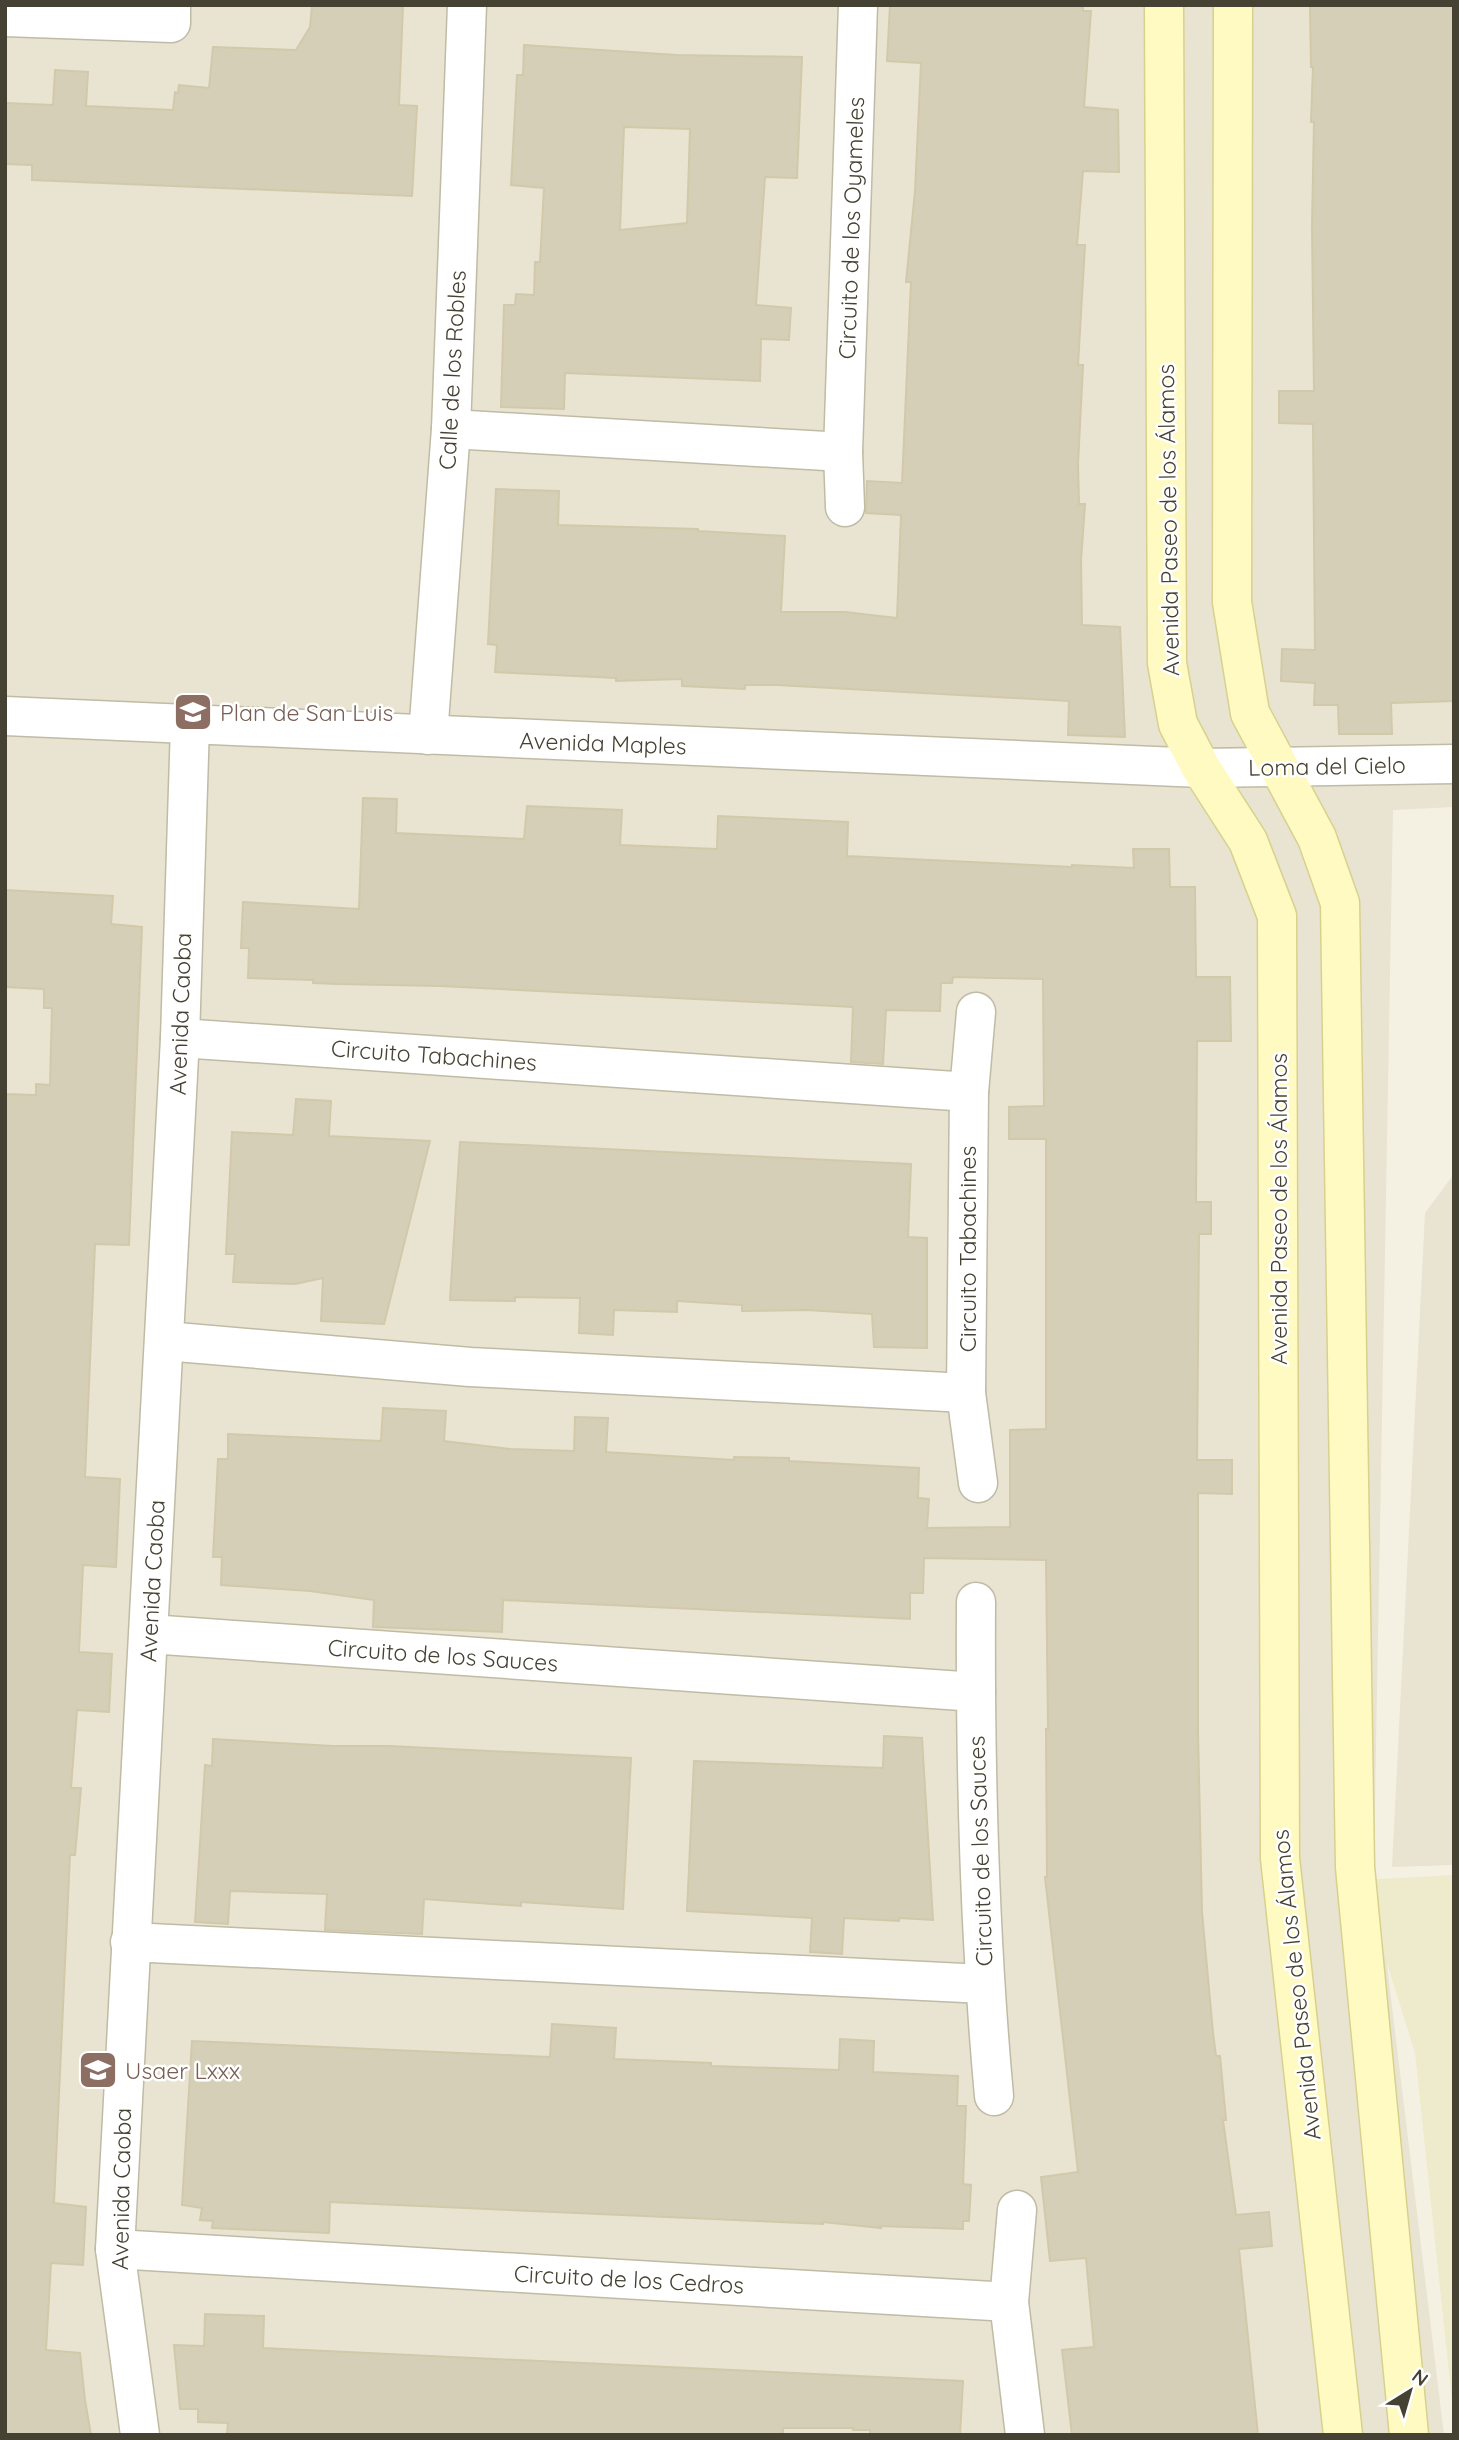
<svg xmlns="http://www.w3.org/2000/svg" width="1459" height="2440" viewBox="0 0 1459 2440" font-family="Quicksand,sans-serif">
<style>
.residential{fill:#e8e4d1}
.education{fill:#eeeacc}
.building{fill:#d6cfb8;stroke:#d2c9aa;stroke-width:2;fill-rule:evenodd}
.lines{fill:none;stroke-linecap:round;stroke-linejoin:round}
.street-casing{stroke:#c0bba5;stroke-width:41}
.secondary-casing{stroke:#d8d18e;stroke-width:41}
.street{stroke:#fff;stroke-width:38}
.secondary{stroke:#fffac2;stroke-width:38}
.labels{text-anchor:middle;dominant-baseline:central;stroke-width:5;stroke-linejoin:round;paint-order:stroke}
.street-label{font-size:23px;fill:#464233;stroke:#fff}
.education-label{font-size:23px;fill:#785e54;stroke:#fff;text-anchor:start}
</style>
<rect width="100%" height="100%" fill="#f4f1e3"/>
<!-- residential -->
<g class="residential">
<polygon points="5,5 1454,5 1454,807 1393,810 1374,1858 1444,2435 5,2435"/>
<polygon points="1454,1174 1454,1865 1392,1867 1425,1213"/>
</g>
<!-- education -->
<polygon class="education" points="1454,1875 1454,2420 1415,2053 1361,1880"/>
<!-- building -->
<g class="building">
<polygon points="312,5 403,5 399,105 417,106 412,196 32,180 32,165 5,164 5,103 53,105 55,70 88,72 86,106 173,110 175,92 178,93 179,85 209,88 213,47 296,50 310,27"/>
<polygon points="890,5 1083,5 1083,11 1091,11 1084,107 1118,110 1119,172 1083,171 1077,245 1085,245 1078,365 1083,365 1078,464 1079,504 1085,504 1081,560 1082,625 1120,627 1125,737 1068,735 1069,701 777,685 745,685 745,689 682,686 682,679 616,681 616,678 495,672 497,645 488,644 496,489 559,491 558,525 698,529 698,531 785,536 781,612 845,612 897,618 901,515 866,513 867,481 902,483 911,282 906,282 915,191 921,63 887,61"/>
<polygon points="1310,5 1454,5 1454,701 1391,703 1392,734 1339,734 1338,705 1314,705 1315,683 1281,681 1282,649 1315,650 1313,424 1279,423 1279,391 1314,391 1312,227 1314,122 1311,122 1313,67 1311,67"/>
<path d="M524,45L677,55L802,57L797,178L765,177L756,305L791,308L789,340L761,339L760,381L565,373L564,409L501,407L504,305H515L516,294L534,295L535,262H540L544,188L511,185L517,75H523ZM624,127L690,129L687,223L620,230Z"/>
<polygon points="363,798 397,799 396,833 524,839 527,806 622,810 620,845 717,849 718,816 848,822 847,856 1072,867 1072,865 1134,868 1133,849 1169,849 1170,887 1195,887 1196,977 1230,977 1231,1041 1197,1041 1196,1202 1211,1202 1211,1234 1199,1234 1197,1460 1232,1460 1232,1494 1198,1493 1198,1732 1202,1912 1213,2033 1216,2056 1220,2056 1226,2120 1223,2120 1236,2215 1269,2212 1272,2246 1239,2249 1258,2435 1072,2435 1062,2350 1094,2347 1086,2258 1050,2261 1041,2177 1078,2172 1045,1877 1047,1877 1046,1729 1048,1729 1046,1560 924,1558 923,1593 910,1593 910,1619 503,1600 502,1632 373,1627 374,1600 310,1591 221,1585 222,1557 213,1557 218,1459 228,1459 228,1434 381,1441 383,1408 446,1411 444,1441 510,1449 574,1451 575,1417 608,1418 606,1452 734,1460 734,1457 789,1458 789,1461 919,1468 918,1498 929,1499 927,1528 1010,1527 1010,1430 1046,1429 1046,1139 1009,1139 1009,1107 1044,1106 1043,979 953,977 952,983 941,983 940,1011 886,1010 883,1064 851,1062 853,1007 440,986 337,984 313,983 313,980 248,978 249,948 241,948 243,902 359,909"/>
<polygon points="5,890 113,896 111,924 142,927 129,1245 95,1244 85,1477 120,1479 116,1567 83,1565 79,1652 112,1654 109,1712 77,1710 71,1788 81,1788 75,1855 70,1855 54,2203 86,2207 83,2265 51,2263 46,2350 80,2353 85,2400 91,2435 5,2435 5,1094 36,1095 36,1084 50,1085 52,1008 44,1008 44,989 5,987"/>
<polygon points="296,1099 331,1101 329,1136 430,1141 384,1324 321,1321 323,1278 295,1284 233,1282 235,1254 226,1254 232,1132 293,1135"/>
<polygon points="460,1142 911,1164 908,1237 927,1238 927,1348 874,1347 872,1314 807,1310 742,1311 742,1305 677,1301 677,1312 614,1310 613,1335 579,1333 580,1298 515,1297 515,1301 450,1300"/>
<polygon points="884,1736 922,1738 933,1920 899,1918 899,1921 844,1918 842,1954 810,1952 812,1918 687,1911 694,1761 883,1768"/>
<polygon points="213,1739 333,1746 390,1746 631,1758 623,1909 521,1902 521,1906 424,1899 422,1934 325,1930 327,1894 230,1891 228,1924 195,1922 205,1765 212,1766"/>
<polygon points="552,2024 616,2028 614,2059 711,2063 711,2066 839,2070 840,2039 874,2041 873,2072 958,2076 957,2106 966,2106 963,2184 971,2185 969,2221 963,2221 963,2229 880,2226 881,2228 823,2222 823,2224 330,2202 329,2233 212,2228 213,2221 200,2220 202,2208 182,2205 192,2041 550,2057"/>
<polygon points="205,2314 264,2316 263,2348 963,2381 960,2435 870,2435 870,2430 853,2430 853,2428 783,2428 783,2435 227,2435 228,2423 198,2422 198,2409 180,2409 174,2345 204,2346"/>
</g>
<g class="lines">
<!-- street casing -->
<g class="street-casing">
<g id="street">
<polyline points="5,17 171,23 171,5"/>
<polyline points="451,429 843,452"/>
<polyline points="845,507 843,452 858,5"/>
<polyline points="5,716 1201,768 1454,764"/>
<polyline points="428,735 451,429 467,5"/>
<polyline points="976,1012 969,1092 966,1393 978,1483"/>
<polyline points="180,1038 969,1092"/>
<polyline points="165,1341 470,1367 966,1393"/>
<path d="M976,1602C975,1766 979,1932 994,2096"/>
<polyline points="149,1634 976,1692"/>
<polyline points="130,1942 984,1984"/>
<polyline points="1017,2210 1009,2302 1025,2435"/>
<polyline points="115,2249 1009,2302"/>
<polyline points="140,2435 115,2249 180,1038 190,725"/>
</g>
</g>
<!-- secondary casing -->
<g class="secondary-casing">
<g id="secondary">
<polyline points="1164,5 1167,663 1178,724 1201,768 1248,841 1277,916 1280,1858 1343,2435"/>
<polyline points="1233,5 1232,602 1250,713 1317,838 1340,903 1355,1867 1409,2435"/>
</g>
</g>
<!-- street -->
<use href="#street" class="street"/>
<!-- secondary -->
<use href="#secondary" class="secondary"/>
</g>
<!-- icons -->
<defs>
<g id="school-square" transform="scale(2.0125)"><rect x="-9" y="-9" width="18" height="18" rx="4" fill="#8d6e63" stroke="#fff"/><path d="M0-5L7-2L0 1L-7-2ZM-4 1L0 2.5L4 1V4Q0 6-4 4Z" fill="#fff"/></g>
</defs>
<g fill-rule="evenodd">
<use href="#school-square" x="193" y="712"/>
<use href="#school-square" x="98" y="2070"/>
</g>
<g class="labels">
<!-- street labels -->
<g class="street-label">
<text transform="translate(851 228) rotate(-88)">Circuito de los Oyameles</text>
<text transform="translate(452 370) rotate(-87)">Calle de los Robles</text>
<text transform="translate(1168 520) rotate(-91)">Avenida Paseo de los Álamos</text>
<text transform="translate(603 743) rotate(2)">Avenida Maples</text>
<text transform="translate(1327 766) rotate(-1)">Loma del Cielo</text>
<text transform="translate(180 1014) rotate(-88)">Avenida Caoba</text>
<text transform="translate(434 1055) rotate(4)">Circuito Tabachines</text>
<text transform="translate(1278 1209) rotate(-90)">Avenida Paseo de los Álamos</text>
<text transform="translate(967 1249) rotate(-90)">Circuito Tabachines</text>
<text transform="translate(152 1581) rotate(-87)">Avenida Caoba</text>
<text transform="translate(443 1655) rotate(4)">Circuito de los Sauces</text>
<text transform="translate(980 1851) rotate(-92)">Circuito de los Sauces</text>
<text transform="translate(1296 1985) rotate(-96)">Avenida Paseo de los Álamos</text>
<text transform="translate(121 2189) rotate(-89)">Avenida Caoba</text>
<text transform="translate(629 2279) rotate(3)">Circuito de los Cedros</text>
</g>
<!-- education labels -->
<g class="education-label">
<text x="220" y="712">Plan de San Luis</text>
<text x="125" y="2070">Usaer Lxxx</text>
</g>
</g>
<!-- border -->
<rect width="1459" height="2440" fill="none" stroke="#464233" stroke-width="14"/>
<!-- north arrow -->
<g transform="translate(1410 2391) rotate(37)" stroke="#ffffff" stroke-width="5" paint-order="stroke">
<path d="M0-5L12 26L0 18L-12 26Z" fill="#464233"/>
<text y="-10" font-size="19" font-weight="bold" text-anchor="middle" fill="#464233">N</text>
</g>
</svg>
